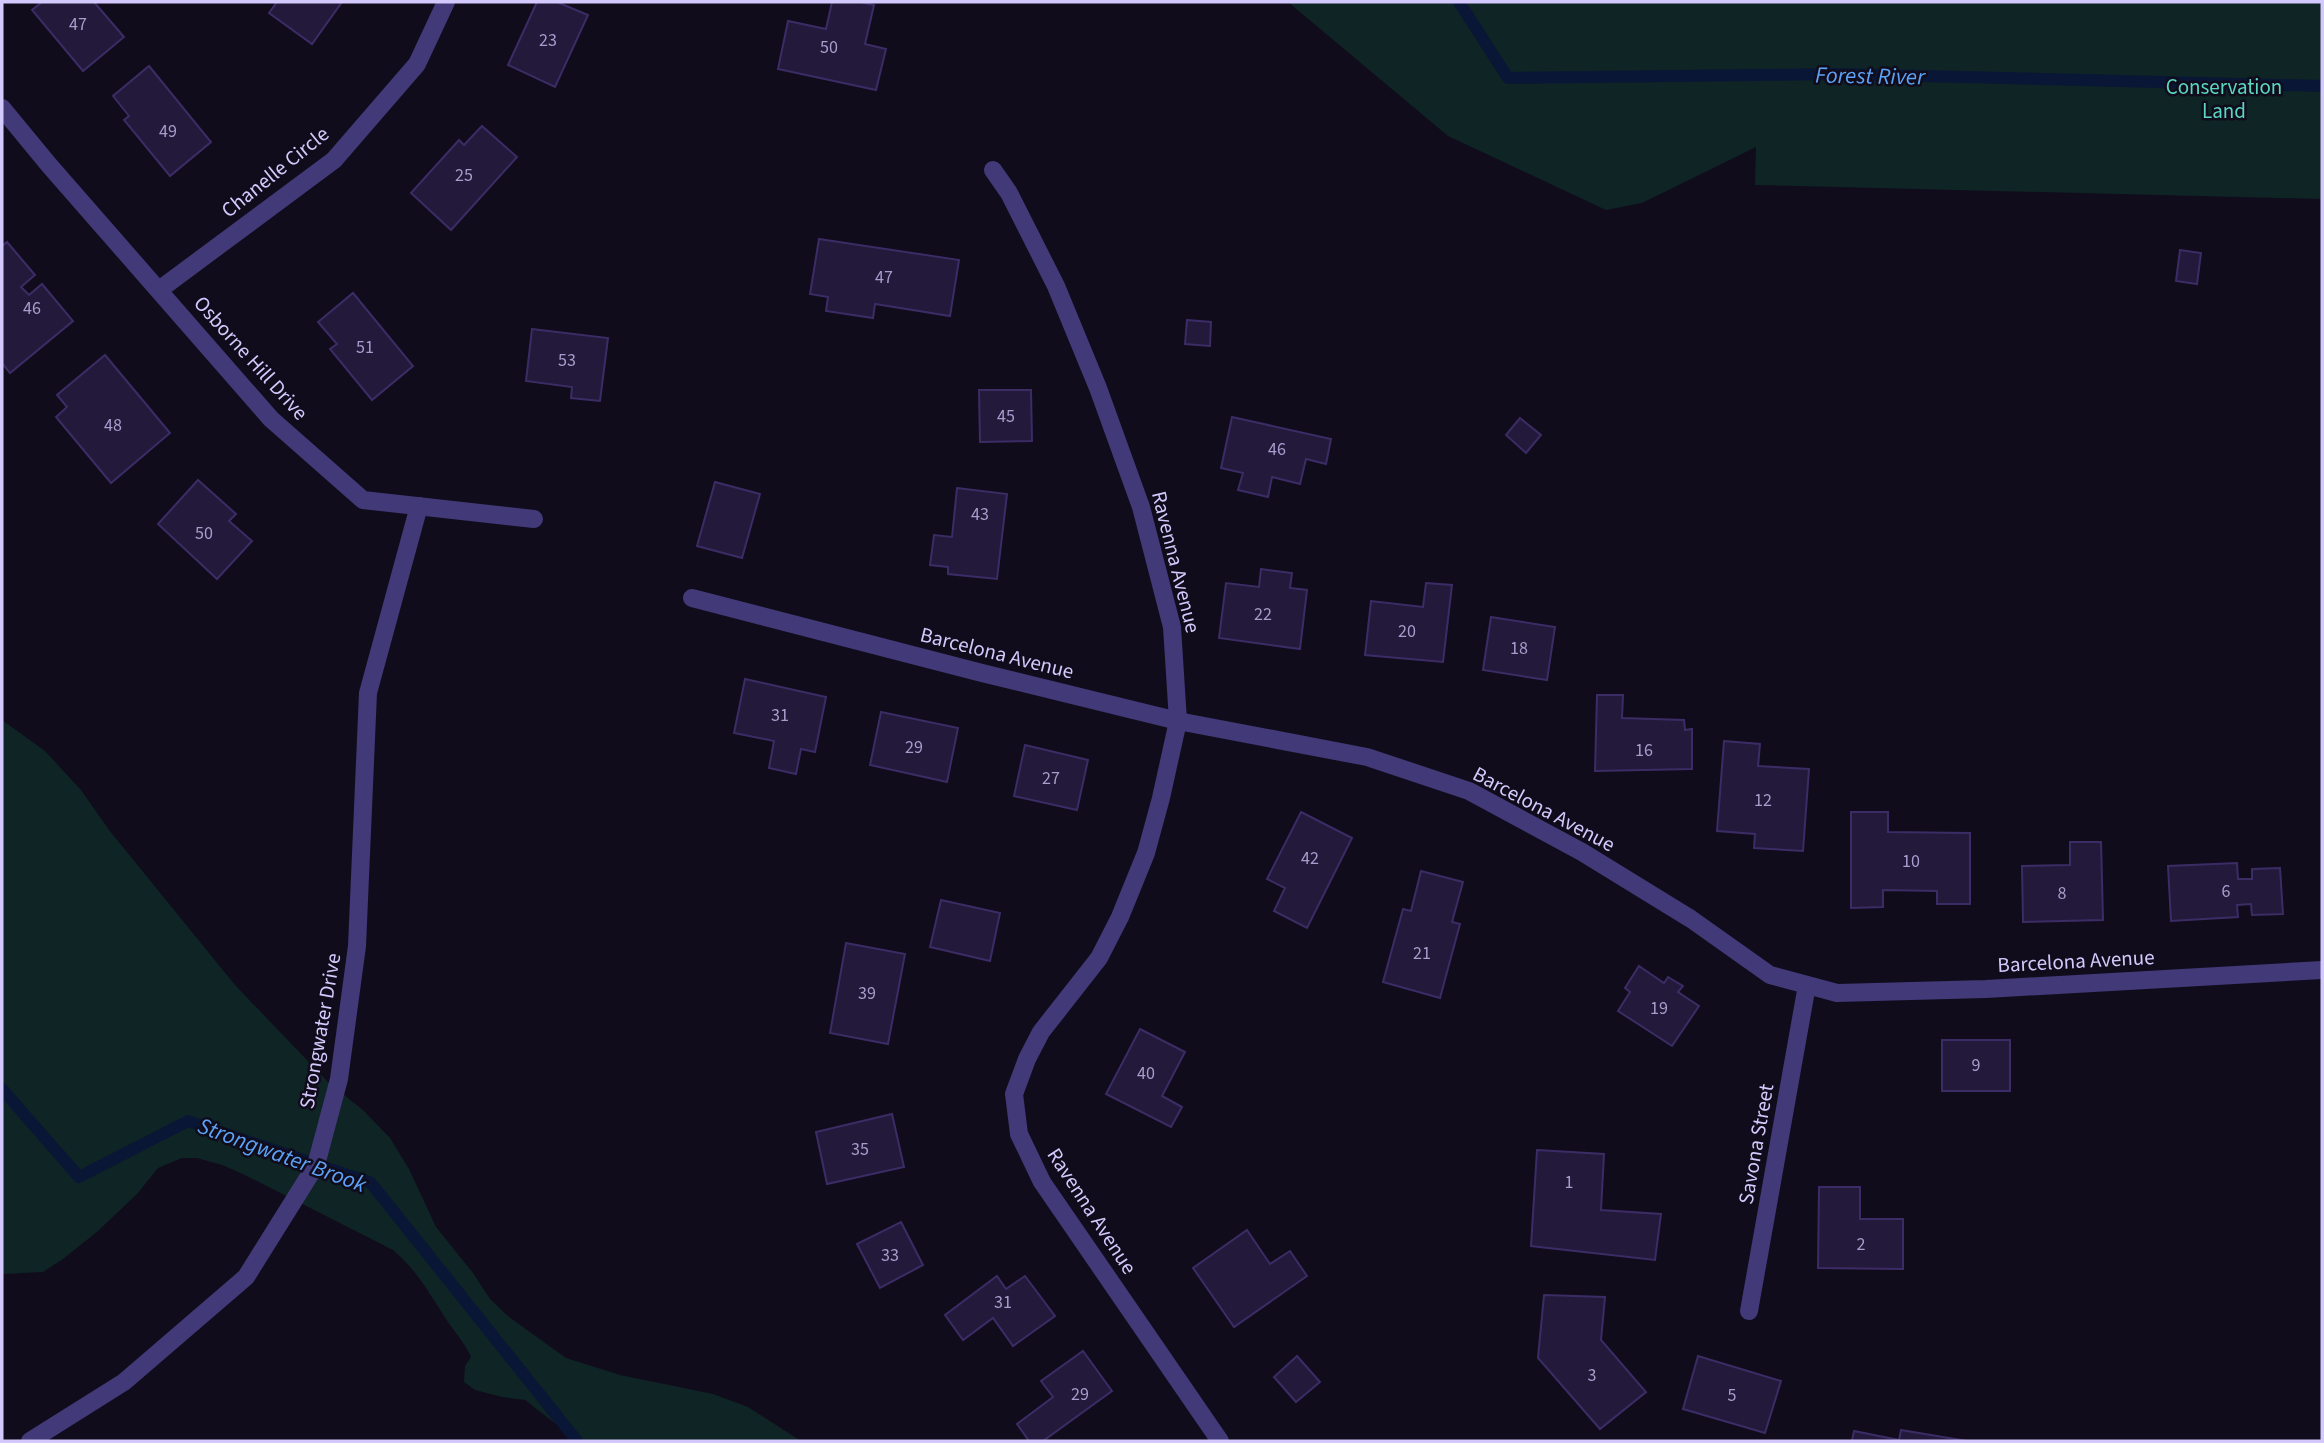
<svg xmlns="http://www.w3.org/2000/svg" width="2324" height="1443" viewBox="0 0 2324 1443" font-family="'Source Sans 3',sans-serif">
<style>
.green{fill:#0f2425}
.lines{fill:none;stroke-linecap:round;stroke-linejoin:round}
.stream{stroke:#0a1636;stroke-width:12}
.building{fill:#23193b;stroke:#3c2c66;stroke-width:2}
.minor{stroke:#413978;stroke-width:18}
.labels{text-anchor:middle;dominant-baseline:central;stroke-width:5;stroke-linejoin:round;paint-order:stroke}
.number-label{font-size:18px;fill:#a79dcc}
.park-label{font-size:21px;fill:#59d7c3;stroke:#100c1b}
.street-label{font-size:21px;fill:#d3c9fc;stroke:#100c1b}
.water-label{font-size:23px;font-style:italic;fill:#5ca2f7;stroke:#100c1b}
</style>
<rect width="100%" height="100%" fill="#100c1b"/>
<!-- green -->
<g class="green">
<polygon points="1288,2 2322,2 2322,199 1755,185 1756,147 1642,203 1606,210 1448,136"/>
<path d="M2,720L45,751L81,790L109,830L235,985L328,1082L364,1111L390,1138L409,1169L436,1227L473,1273L490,1299L509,1317L566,1358L620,1375L713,1394L748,1407L801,1441H570L561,1428L525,1400L502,1397L475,1390L464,1382L465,1366L471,1357C466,1345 458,1336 450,1325C431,1297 420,1273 393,1250L245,1175L222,1165L197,1158H182L158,1168L137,1194L98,1231L63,1259L43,1272L2,1274Z"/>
</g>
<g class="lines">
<!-- stream -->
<g class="stream">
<polyline points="1459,2 1508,78 1840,74 2322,86"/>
<polyline points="2,1089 79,1177 188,1121 371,1183 577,1441"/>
</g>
</g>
<!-- building -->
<g class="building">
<polygon points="42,2 94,2 124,37 83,71 32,10"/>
<polygon points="277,2 342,2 312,44 269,13"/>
<polygon points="537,2 557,2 588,15 555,87 508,65"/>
<polygon points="832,2 860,2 874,5 865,44 886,49 876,90 778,69 788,21 826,29"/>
<polygon points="149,66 211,142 170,176 124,120 129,116 113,96"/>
<polygon points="482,126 517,157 451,230 411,193 459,140 464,145"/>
<polygon points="819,239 959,260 950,316 875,304 873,318 826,311 828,297 810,294"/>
<polygon points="7,242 35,275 21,287 29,295 42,284 73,321 10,373 2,363 2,246"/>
<polygon points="2180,250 2201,253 2197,284 2176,281"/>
<polygon points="353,293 413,366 372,400 330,349 337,344 318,322"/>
<polygon points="1187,320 1211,322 1210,346 1185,344"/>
<polygon points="532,329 608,338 600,401 571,398 572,387 526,381"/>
<polygon points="105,355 170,433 111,483 56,417 67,407 57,395"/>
<polygon points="979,390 1031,390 1032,441 980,442"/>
<polygon points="1232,417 1331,439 1326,464 1306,459 1300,484 1272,477 1268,497 1238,490 1243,473 1221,468"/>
<polygon points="1520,418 1541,435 1526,453 1506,435"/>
<polygon points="198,480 236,514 229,521 252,541 217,579 158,524"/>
<polygon points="715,482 760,494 742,558 697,546"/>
<polygon points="957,488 1007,494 997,579 948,574 948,567 930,565 934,535 952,537"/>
<polygon points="1261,569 1292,573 1290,588 1307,590 1300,649 1219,638 1226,583 1259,587"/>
<polygon points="1426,583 1452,585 1443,662 1365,655 1371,601 1423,607"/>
<polygon points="1491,617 1555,627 1547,680 1483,670"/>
<polygon points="745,679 826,697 815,752 801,749 796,774 769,768 774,741 734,733"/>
<polygon points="1597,695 1623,695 1622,718 1684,720 1685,730 1692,729 1692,769 1595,771"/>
<polygon points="881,712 958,728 947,782 870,765"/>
<polygon points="1724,741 1760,744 1758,766 1809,769 1803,851 1754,848 1755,834 1717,831"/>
<polygon points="1025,745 1088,760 1077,810 1014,796"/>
<polygon points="1301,812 1352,838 1307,928 1274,911 1285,888 1267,879"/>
<polygon points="1851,812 1888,812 1888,832 1970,833 1970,904 1937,904 1937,891 1883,890 1883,907 1851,908"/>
<polygon points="2070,842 2101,842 2103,920 2023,922 2022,866 2070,865"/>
<polygon points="2237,863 2238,879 2252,879 2252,869 2280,868 2283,914 2252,915 2251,904 2237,905 2238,917 2171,921 2168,866"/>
<polygon points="1421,871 1463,882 1452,922 1460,924 1440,998 1383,982 1403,909 1411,911"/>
<polygon points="941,900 1000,913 990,961 930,947"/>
<polygon points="846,943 905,954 888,1044 830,1033"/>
<polygon points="1639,966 1664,983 1668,977 1683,986 1678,992 1699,1006 1672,1046 1618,1011 1630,992 1625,988"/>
<polygon points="1140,1029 1185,1052 1162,1096 1182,1107 1171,1127 1106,1094"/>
<rect x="1942" y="1040" width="68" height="51"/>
<polygon points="892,1114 904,1167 827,1184 816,1132"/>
<polygon points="1537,1150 1604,1154 1601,1210 1661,1214 1655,1260 1531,1246"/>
<polygon points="1819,1187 1860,1187 1860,1219 1903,1219 1903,1269 1818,1268"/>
<polygon points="901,1222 923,1265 880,1288 857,1244"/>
<polygon points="1247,1230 1270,1264 1290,1251 1307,1276 1234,1327 1193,1268"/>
<polygon points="997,1276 1006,1289 1025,1276 1055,1316 1013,1346 993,1318 963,1340 945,1315"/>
<polygon points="1544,1295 1605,1297 1601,1340 1646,1392 1600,1429 1538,1358"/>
<polygon points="1083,1351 1112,1391 1043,1441 1029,1441 1017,1424 1053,1397 1041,1381"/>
<polygon points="1297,1356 1320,1382 1296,1402 1274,1377"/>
<polygon points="1698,1356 1781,1381 1765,1433 1683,1409"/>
<polygon points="1901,1430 1967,1441 1852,1441 1854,1431 1899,1440"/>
</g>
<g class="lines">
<!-- minor -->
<g class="minor">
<polyline points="2,108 49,165 271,419 363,500 534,519"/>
<polyline points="993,170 1009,193 1056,286 1098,388 1141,507 1172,627 1178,721 1161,798 1146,853 1120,917 1099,958 1041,1032 1027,1059 1014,1094 1019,1134 1042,1182 1220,1441"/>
<polyline points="159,290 334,160 417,64 446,2"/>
<polyline points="692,598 982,673 1178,721 1367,757 1469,791 1582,852 1691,919 1770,975 1837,993 1986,989 2322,970"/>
<polyline points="1749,1311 1807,985"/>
<polyline points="30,1441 124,1382 246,1277 316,1165 339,1079 357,946 368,693 419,506"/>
</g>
</g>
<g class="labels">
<!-- number labels -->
<g class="number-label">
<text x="78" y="24">47</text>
<text x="548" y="40">23</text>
<text x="829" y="47">50</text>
<text x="168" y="131">49</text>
<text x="464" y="175">25</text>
<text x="884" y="277">47</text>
<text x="32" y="308">46</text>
<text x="365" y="347">51</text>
<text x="567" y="360">53</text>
<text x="1006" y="416">45</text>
<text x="113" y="425">48</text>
<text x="1277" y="449">46</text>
<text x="980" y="514">43</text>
<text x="204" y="533">50</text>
<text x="1263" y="614">22</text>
<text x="1407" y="631">20</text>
<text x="1519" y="648">18</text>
<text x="780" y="715">31</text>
<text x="914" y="747">29</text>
<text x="1644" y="750">16</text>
<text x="1051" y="778">27</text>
<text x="1763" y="800">12</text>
<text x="1310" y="858">42</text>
<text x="1911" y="861">10</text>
<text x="2226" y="891">6</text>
<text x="2062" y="893">8</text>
<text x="1422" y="953">21</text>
<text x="867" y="993">39</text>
<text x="1659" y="1008">19</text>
<text x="1976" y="1065">9</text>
<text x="1146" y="1073">40</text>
<text x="860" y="1149">35</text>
<text x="1569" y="1182">1</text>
<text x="1861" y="1244">2</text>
<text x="890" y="1255">33</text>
<text x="1003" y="1302">31</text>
<text x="1592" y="1375">3</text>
<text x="1080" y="1394">29</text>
<text x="1732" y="1395">5</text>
</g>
<!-- park labels -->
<g class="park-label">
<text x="2224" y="87">Conservation<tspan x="2224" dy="24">Land</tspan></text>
</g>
<!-- street labels -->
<g class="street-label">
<text transform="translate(275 172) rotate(-39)">Chanelle Circle</text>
<text transform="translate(251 358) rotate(48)">Osborne Hill Drive</text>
<text transform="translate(1176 562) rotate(76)">Ravenna Avenue</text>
<text transform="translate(997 653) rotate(14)">Barcelona Avenue</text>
<text transform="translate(1544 809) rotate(28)">Barcelona Avenue</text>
<text transform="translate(2076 961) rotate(-3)">Barcelona Avenue</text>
<text transform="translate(320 1031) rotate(-80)">Strongwater Drive</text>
<text transform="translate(1756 1144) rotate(-80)">Savona Street</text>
<text transform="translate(1092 1211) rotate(57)">Ravenna Avenue</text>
</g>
<!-- water labels -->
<g class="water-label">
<text transform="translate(1870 76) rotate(1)">Forest River</text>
<text transform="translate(282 1155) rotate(20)">Strongwater Brook</text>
</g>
</g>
<!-- border -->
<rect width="2324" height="1443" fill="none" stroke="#d3c9fc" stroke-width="7"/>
</svg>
